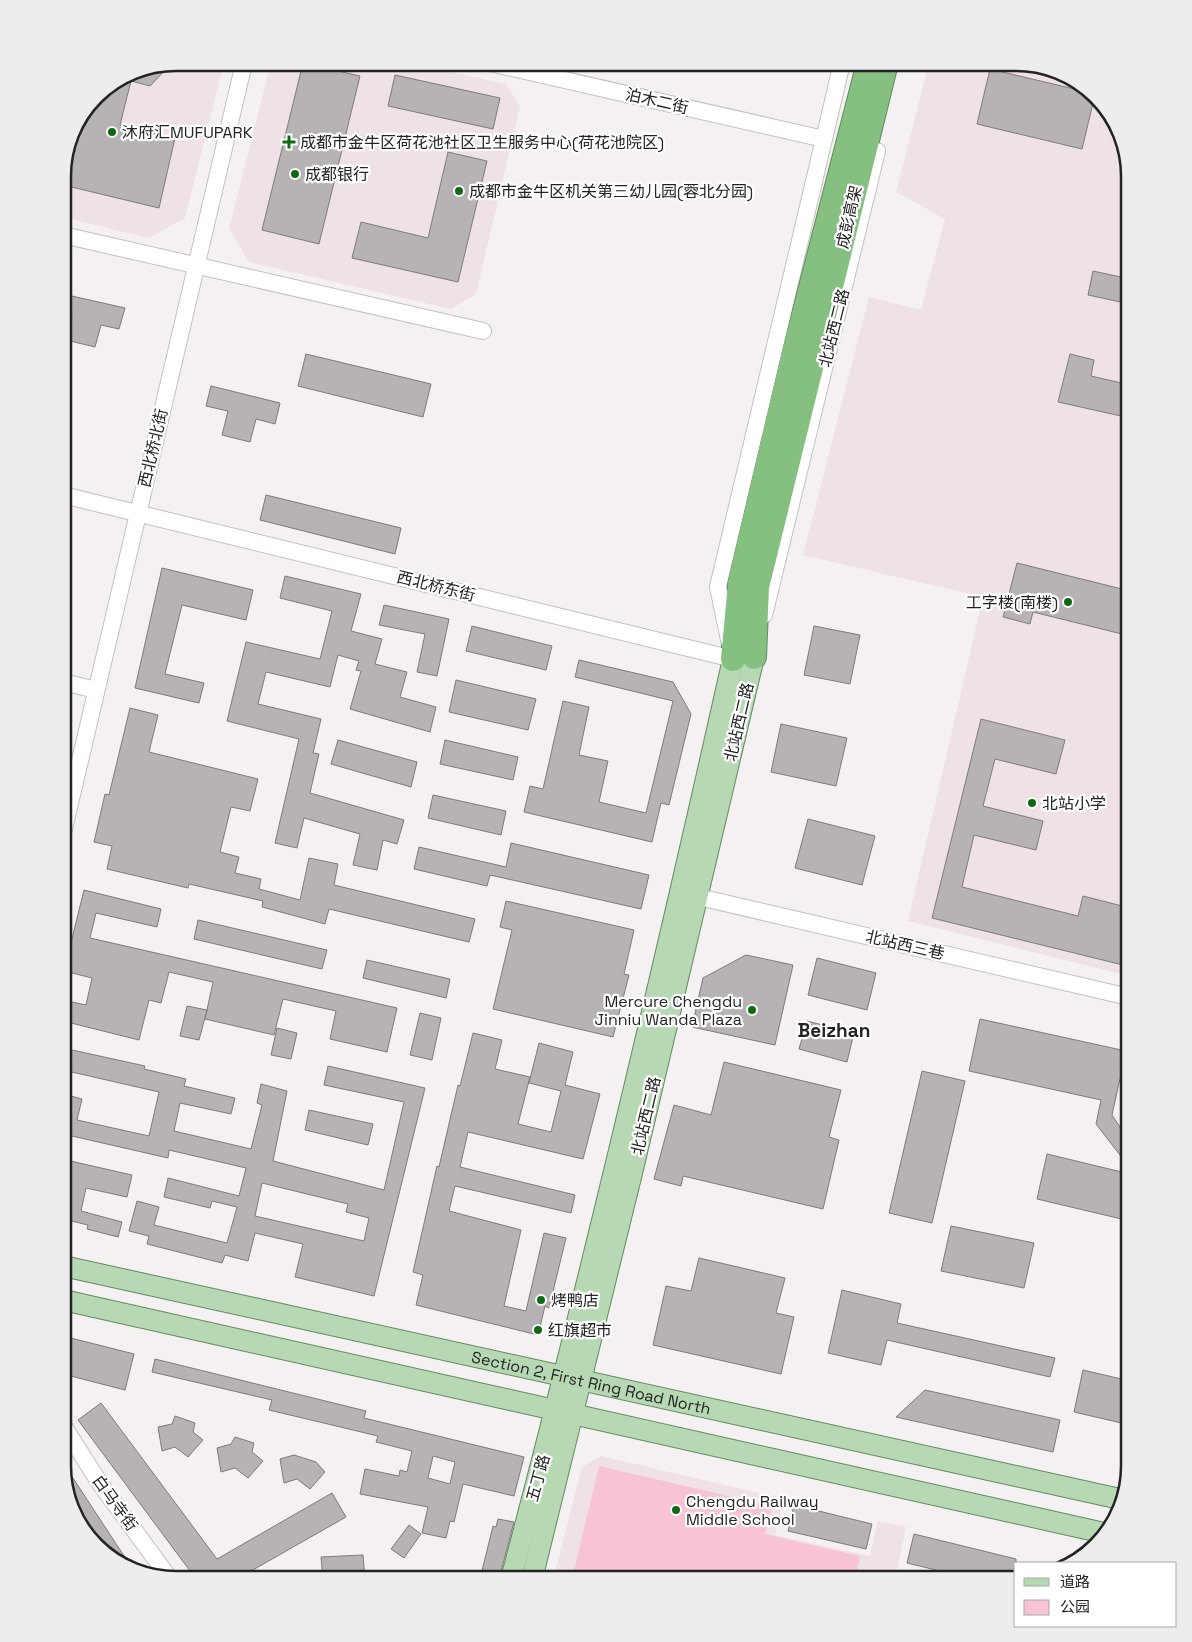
<svg xmlns="http://www.w3.org/2000/svg" width="1192" height="1642" viewBox="0 0 1192 1642" font-family="'Space Grotesk','Noto Sans SC',sans-serif">
<style>
.built{fill:#efe2e6}
.green{fill:#f8c3d4}
.building{fill:#b7b2b4;stroke:#7e7a7b;fill-rule:evenodd}
.lines{fill:none;stroke-linecap:round;stroke-linejoin:round}
.minor-casing{stroke:#c4c0c1;stroke-width:18}
.major-casing{stroke:#638960;stroke-width:22}
.highway-casing{stroke:#638960;stroke-width:26}
.minor{stroke:#fff;stroke-width:16}
.major{stroke:#b6d9b3;stroke-width:20}
.highway{stroke:#85c081;stroke-width:24}
.poi-dot{fill:#106912;stroke:#fff;stroke-width:2}
.labels{text-anchor:middle;dominant-baseline:central;stroke-width:4.5;stroke-linejoin:round;paint-order:stroke}
.street-label{font-size:16px;fill:#242323;stroke:#fff}
.poi-label{font-size:16px;fill:#242323;stroke:#fff;text-anchor:start}
.quarter-label{font-size:19px;font-weight:bold;fill:#242323;stroke:#fff}
.rim{fill:none;stroke:#242323;stroke-width:2.5}
</style>
<rect width="100%" height="100%" fill="#f5f1f2"/>
<!-- built -->
<g class="built">
<polygon points="176,63 224,63 185,218 149,238 63,217 63,168 74,126 101,91 133,71"/>
<polygon points="271,63 411,63 506,84 520,106 476,294 451,309 249,262 229,228"/>
<polygon points="929,63 1023,63 1073,78 1114,119 1129,176 1129,965 1125,975 908,921 983,597 803,555 869,297 921,310 926,291 945,219 896,192"/>
<polygon points="601,1456 784,1499 775,1535 870,1556 878,1521 906,1527 897,1570 939,1579 553,1579 582,1467"/>
</g>
<!-- green -->
<polygon class="green" points="599,1466 772,1506 765,1534 860,1556 855,1579 572,1579"/>
<!-- building -->
<g class="building">
<polygon points="172,63 150,86 131,81 120,125 175,138 159,208 63,185 63,168 74,126 101,91 133,71"/>
<polygon points="303,63 360,76 319,244 262,230"/>
<polygon points="990,69 1087,92 1094,99 1082,149 977,124"/>
<polygon points="395,75 500,98 493,129 388,106"/>
<polygon points="448,152 487,161 458,282 352,258 361,222 428,238"/>
<polygon points="1093,271 1130,279 1130,304 1088,295"/>
<polygon points="63,294 125,308 119,329 101,325 95,347 66,340 72,317 63,315"/>
<polygon points="306,354 431,384 423,417 298,386"/>
<polygon points="1070,354 1094,360 1091,376 1130,385 1130,418 1058,402"/>
<polygon points="211,386 280,403 275,424 256,419 250,442 222,435 228,411 206,406"/>
<polygon points="266,495 401,528 395,554 260,520"/>
<polygon points="1017,563 1130,591 1130,636 1033,612 1030,624 1003,617"/>
<polygon points="162,568 253,590 246,620 182,605 165,674 204,683 199,703 135,688"/>
<polygon points="285,576 361,594 351,631 382,639 375,664 407,672 400,697 436,707 430,732 350,709 361,671 356,670 359,661 338,655 330,687 266,672 258,704 321,719 313,753 319,754 310,793 404,820 397,844 383,840 377,870 353,865 360,834 304,818 297,848 275,843 299,739 227,721 246,642 320,659 332,611 280,598"/>
<polygon points="384,605 449,619 437,676 417,672 425,634 379,625"/>
<polygon points="472,626 552,646 546,670 466,651"/>
<polygon points="814,626 860,635 850,684 804,675"/>
<polygon points="579,660 673,682 691,714 669,805 661,803 652,842 524,812 530,786 543,789 563,701 589,707 579,755 608,761 599,802 646,813 673,701 575,677"/>
<polygon points="456,680 536,699 528,730 449,712"/>
<polygon points="130,708 158,715 149,752 258,779 250,811 231,807 220,852 239,857 235,873 261,879 259,889 300,900 309,858 338,864 334,885 475,919 469,942 329,909 325,924 262,907 263,901 189,884 188,888 107,869 112,846 94,842 105,794 109,795"/>
<polygon points="981,719 1065,740 1056,774 995,759 983,806 1043,821 1036,850 974,835 962,887 1078,916 1083,896 1130,908 1130,939 1123,965 932,918"/>
<polygon points="781,724 847,738 836,786 771,772"/>
<polygon points="338,740 417,762 411,787 331,764"/>
<polygon points="445,740 518,757 513,780 440,764"/>
<polygon points="433,795 506,811 501,835 428,818"/>
<polygon points="808,819 875,836 862,885 795,868"/>
<polygon points="511,843 649,875 641,909 490,875 487,886 414,869 419,847 506,867"/>
<polygon points="84,890 161,909 157,927 96,913 90,938 397,1008 387,1052 330,1039 336,1011 283,999 274,1035 205,1019 213,982 169,972 161,1003 149,1000 139,1040 63,1021 63,1000 86,1005 92,978 64,971"/>
<polygon points="506,901 634,930 624,974 629,975 613,1037 493,1009 512,930 500,927"/>
<polygon points="198,920 327,950 322,969 194,939"/>
<polygon points="746,955 793,965 775,1045 692,1027 703,978"/>
<polygon points="817,958 876,973 867,1010 808,995"/>
<polygon points="367,960 450,979 446,998 363,978"/>
<polygon points="187,1006 207,1010 199,1040 180,1036"/>
<polygon points="420,1013 441,1018 432,1060 410,1055"/>
<polygon points="980,1019 1126,1051 1112,1115 1130,1142 1130,1168 1096,1124 1101,1100 969,1071"/>
<polygon points="807,1021 854,1033 847,1062 799,1049"/>
<polygon points="277,1028 297,1033 291,1059 271,1055"/>
<polygon points="473,1033 502,1040 495,1069 530,1077 518,1124 551,1132 561,1091 529,1083 539,1043 573,1052 565,1085 600,1094 583,1159 468,1132 460,1167 575,1195 571,1213 455,1186 449,1211 521,1230 504,1306 526,1311 544,1233 566,1238 549,1308 545,1306 538,1335 416,1305 423,1275 413,1272 437,1166 439,1167 458,1085 460,1086"/>
<path d="M63,1048L145,1066L144,1069L186,1079L184,1086L235,1098L231,1114L180,1103L174,1131L251,1149L262,1105L257,1103L261,1084L287,1091L273,1161L384,1190L404,1102L324,1085L328,1066L425,1088L374,1296L295,1277L303,1244L255,1233L248,1261L225,1255L222,1263L147,1244L149,1236L129,1231L137,1201L159,1207L154,1225L227,1243L237,1207L212,1201L210,1208L164,1197L168,1178L239,1196L246,1168L169,1150L168,1158L72,1136L66,1160L132,1175L127,1197L86,1188L81,1211L122,1222L118,1237L87,1229L88,1225L63,1219V1094L82,1099L77,1120L149,1136L159,1092L63,1070ZM262,1183L348,1204L346,1212L369,1218L364,1241L255,1216Z"/>
<polygon points="724,1062 841,1090 829,1137 839,1140 823,1209 683,1176 681,1186 654,1179 674,1105 711,1115"/>
<polygon points="922,1071 965,1081 932,1223 889,1213"/>
<polygon points="309,1110 373,1124 368,1145 305,1130"/>
<polygon points="1047,1154 1130,1174 1130,1221 1037,1199"/>
<polygon points="951,1226 1034,1243 1024,1288 941,1271"/>
<polygon points="699,1258 785,1278 776,1313 794,1317 781,1374 653,1345 666,1286 691,1291"/>
<polygon points="842,1290 901,1304 897,1323 1055,1358 1050,1377 887,1340 881,1365 828,1353"/>
<polygon points="63,1336 134,1354 125,1390 63,1374"/>
<path d="M155,1359L366,1411L364,1418L524,1457L514,1496L463,1484L454,1522L450,1521L446,1538L422,1533L428,1507L360,1494L365,1469L399,1476L400,1470L407,1472L412,1451L376,1442L378,1436L269,1410L272,1400L152,1372ZM433,1456L455,1462L450,1484L428,1478Z"/>
<polygon points="1083,1370 1130,1381 1130,1425 1074,1412"/>
<polygon points="925,1390 1060,1420 1053,1452 896,1417"/>
<polygon points="101,1403 217,1559 332,1493 346,1517 237,1579 196,1579 78,1420"/>
<polygon points="175,1416 195,1423 193,1432 203,1440 188,1457 175,1447 162,1451 158,1427 172,1424"/>
<polygon points="235,1437 254,1443 252,1452 263,1461 248,1478 235,1468 221,1472 217,1448 231,1444"/>
<polygon points="294,1455 316,1462 325,1472 310,1489 297,1479 284,1483 280,1459"/>
<polygon points="65,1466 132,1568 119,1564 78,1523 63,1467"/>
<polygon points="794,1505 872,1524 866,1549 788,1531"/>
<polygon points="498,1519 514,1522 499,1579 480,1579 493,1526 496,1527"/>
<polygon points="409,1525 421,1534 404,1558 391,1549"/>
<polygon points="914,1534 1016,1559 1016,1580 973,1579 907,1563"/>
<polygon points="363,1555 365,1579 323,1579 321,1557"/>
</g>
<g class="lines">
<!-- minor casing -->
<g class="minor-casing">
<g id="minor">
<polyline points="490,63 824,139"/>
<polyline points="63,235 483,331"/>
<polyline points="63,495 733,659 718,587 842,63"/>
<polyline points="764,615 877,151"/>
<polyline points="63,682 96,690"/>
<polyline points="63,833 244,63"/>
<polyline points="686,894 1129,997"/>
<polyline points="63,1425 99,1482 170,1579"/>
</g>
</g>
<!-- major casing -->
<g class="major-casing">
<g id="major">
<path id="s1" d="M63,1266L1120,1499"/>
<polyline points="63,1300 1104,1533"/>
<path d="M511,1579C592,1274 664,967 733,659"/>
<polyline points="532,1579 632,1173 754,657"/>
</g>
</g>
<!-- highway casing -->
<g class="highway-casing">
<g id="highway">
<polyline points="754,657 757,587 886,63"/>
<polyline points="733,659 740,583 791,365 869,63"/>
</g>
</g>
<!-- minor -->
<use href="#minor" class="minor"/>
<!-- major -->
<use href="#major" class="major"/>
<!-- highway -->
<use href="#highway" class="highway"/>
</g>
<!-- markers -->
<g class="poi-dot">
<circle cx="112" cy="132" r="5"/>
<path d="M286.5 134.5h5v5h5v5h-5v5h-5v-5h-5v-5h5z"/>
<circle cx="295" cy="174" r="5"/>
<circle cx="459" cy="191" r="5"/>
<circle cx="1068" cy="602" r="5"/>
<circle cx="1032" cy="803" r="5"/>
<circle cx="752" cy="1010" r="5"/>
<circle cx="541" cy="1300" r="5"/>
<circle cx="538" cy="1330" r="5"/>
<circle cx="676" cy="1510" r="5"/>
</g>
<g class="labels">
<!-- street labels -->
<g class="street-label">
<text transform="translate(657 101) rotate(13)">泊木二街</text>
<text transform="translate(849 217) rotate(-77)">成彭高架</text>
<text transform="translate(834 328) rotate(-76)">北站西二路</text>
<text transform="translate(153 448) rotate(-77)">西北桥北街</text>
<text transform="translate(436 586) rotate(14)">西北桥东街</text>
<text transform="translate(739 722) rotate(-77)">北站西二路</text>
<text transform="translate(905 945) rotate(13)">北站西三巷</text>
<text transform="translate(646 1116) rotate(-77)">北站西二路</text>
<text stroke="none"><textPath href="#s1" startOffset="541">Section 2, First Ring Road North</textPath></text>
<text transform="translate(538 1478) rotate(-75)">五丁路</text>
<text transform="translate(115 1503) rotate(54)">白马寺街</text>
</g>
<!-- poi labels -->
<g class="poi-label">
<text x="122" y="132">沐府汇MUFUPARK</text>
<text x="300" y="142">成都市金牛区荷花池社区卫生服务中心(荷花池院区)</text>
<text x="305" y="174">成都银行</text>
<text x="469" y="191">成都市金牛区机关第三幼儿园(蓉北分园)</text>
<text x="1058" y="602" text-anchor="end">工字楼(南楼)</text>
<text x="1042" y="803">北站小学</text>
<text x="742" y="1001" text-anchor="end">Mercure Chengdu<tspan x="742" dy="18">Jinniu Wanda Plaza</tspan></text>
<text x="551" y="1300">烤鸭店</text>
<text x="548" y="1330">红旗超市</text>
<text x="686" y="1501">Chengdu Railway<tspan x="686" dy="18">Middle School</tspan></text>
</g>
<!-- quarter labels -->
<g class="quarter-label">
<text x="834" y="1030">Beizhan</text>
</g>
</g>
<!-- crop -->
<path d="M0 0H1192V1642H0ZM176 71H1016A105 105 0 0 1 1121 176V1466A105 105 0 0 1 1016 1571H176A105 105 0 0 1 71 1466V176A105 105 0 0 1 176 71Z" fill="#ededed" fill-rule="evenodd"/>
<path class="rim" d="M176 71H1016A105 105 0 0 1 1121 176V1466A105 105 0 0 1 1016 1571H176A105 105 0 0 1 71 1466V176A105 105 0 0 1 176 71Z"/>
<!-- legend -->
<rect x="1014" y="1562" width="162" height="65" fill="#ffffff" stroke="#a7a7a7"/>
<rect x="1024" y="1578" width="25" height="8" fill="#b6d9b3" stroke="#a7a7a7"/>
<text x="1060" y="1587" font-size="15" fill="#242323">道路</text>
<rect x="1024" y="1600" width="25" height="15" fill="#f8c3d4" stroke="#a7a7a7"/>
<text x="1060" y="1612" font-size="15" fill="#242323">公园</text>
</svg>
